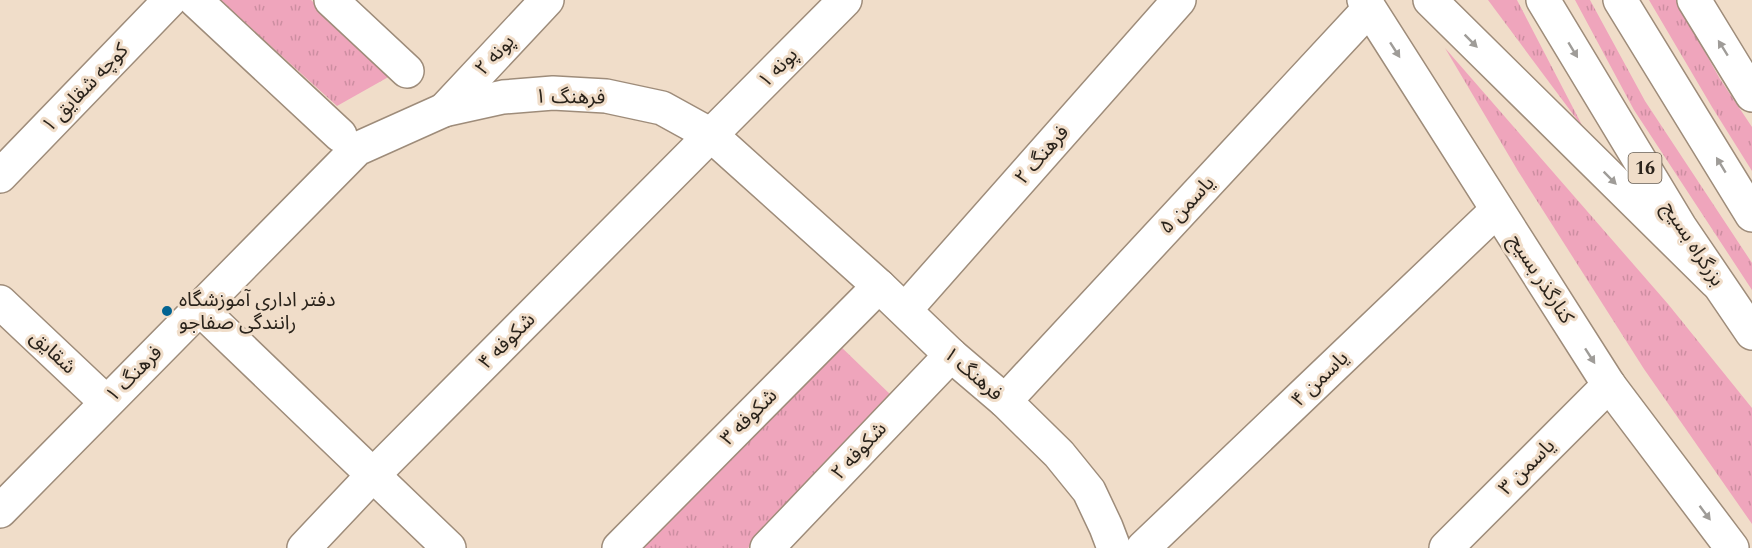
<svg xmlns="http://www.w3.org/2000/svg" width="1752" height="548" viewBox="0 0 1752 548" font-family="Spectral,'Noto Sans Arabic',serif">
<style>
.grass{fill:url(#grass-tufts)}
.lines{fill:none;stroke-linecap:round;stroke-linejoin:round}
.minor-casing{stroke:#9e8c7a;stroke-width:36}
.major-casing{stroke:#9e8c7a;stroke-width:36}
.highway-casing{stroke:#9e8c7a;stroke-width:36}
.minor{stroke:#fff;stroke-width:33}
.major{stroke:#fff;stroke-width:33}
.highway{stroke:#fff;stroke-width:33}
.oneway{fill:#9f9c98}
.poi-dot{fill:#026392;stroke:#f0ddc9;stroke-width:2}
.labels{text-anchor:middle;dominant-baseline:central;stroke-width:6;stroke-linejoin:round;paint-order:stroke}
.shield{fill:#f0ddc9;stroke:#655b4f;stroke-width:1.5}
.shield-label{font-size:18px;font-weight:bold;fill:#2a231b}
.street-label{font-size:20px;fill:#2a231b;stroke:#f0ddc9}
.poi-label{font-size:20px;fill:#2a231b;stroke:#f0ddc9;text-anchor:start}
</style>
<defs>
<pattern id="grass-tufts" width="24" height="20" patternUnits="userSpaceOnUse" patternTransform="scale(1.5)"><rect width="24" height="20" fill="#efa5bc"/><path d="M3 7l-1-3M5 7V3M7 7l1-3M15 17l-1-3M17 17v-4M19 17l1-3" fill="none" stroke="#cd8ea1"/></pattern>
</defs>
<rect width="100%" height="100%" fill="#f0ddc9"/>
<!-- grass -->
<g class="grass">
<polygon points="220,0 311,0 392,75 337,106"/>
<polygon points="1488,0 1517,0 1584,129"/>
<polygon points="1575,0 1590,0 1645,101 1752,263 1752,290 1634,110"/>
<polygon points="1649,0 1676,0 1720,79 1752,127 1752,171 1712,107"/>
<polygon points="1445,48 1668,304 1752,408 1752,524 1644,369 1518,171"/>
<polygon points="837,343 893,397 748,548 640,548"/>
</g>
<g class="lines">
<!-- minor casing -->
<g class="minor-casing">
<g id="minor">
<polyline points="195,0 340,135"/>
<polyline points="331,0 407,71"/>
<polyline points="444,110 547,0"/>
<polyline points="0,176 170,0"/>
<polyline points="0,302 106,402"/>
<polyline points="199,308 449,548"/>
<polyline points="905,310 1179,0"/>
<polyline points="1005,401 1369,9"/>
<polyline points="0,511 357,149 444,110 503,97 553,93 606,96 662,108 711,135 879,286 951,355 1005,401 1059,454 1089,491 1106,527 1114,548"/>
<polyline points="304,548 373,475 845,0"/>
<polyline points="619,548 879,286"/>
<polyline points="767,548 951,355"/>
<polyline points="1143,548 1497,210"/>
<polyline points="1446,548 1609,385"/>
</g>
</g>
<!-- major casing -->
<g class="major-casing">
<g id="major">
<polyline points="1364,0 1609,385 1732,548"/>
<polyline points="1694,0 1752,95"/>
</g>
</g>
<!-- highway casing -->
<g class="highway-casing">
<g id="highway">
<polyline points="1430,0 1716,282"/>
<polyline points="1543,0 1680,227 1752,333"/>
<polyline points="1620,0 1752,215"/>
</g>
</g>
<!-- minor -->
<use href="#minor" class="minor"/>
<!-- major -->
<use href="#major" class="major"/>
<!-- highway -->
<use href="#highway" class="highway"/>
</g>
<!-- one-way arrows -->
<defs><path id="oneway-solid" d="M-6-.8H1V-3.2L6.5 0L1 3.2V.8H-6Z" transform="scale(1.5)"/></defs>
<g class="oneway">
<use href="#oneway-solid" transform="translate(1471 41) rotate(45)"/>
<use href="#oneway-solid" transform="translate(1723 48) rotate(-122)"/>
<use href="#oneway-solid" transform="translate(1395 50) rotate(57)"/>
<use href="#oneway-solid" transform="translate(1573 50) rotate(59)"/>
<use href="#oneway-solid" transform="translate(1721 165) rotate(-121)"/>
<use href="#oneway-solid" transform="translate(1610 178) rotate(45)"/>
<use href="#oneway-solid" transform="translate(1590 356) rotate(57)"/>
<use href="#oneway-solid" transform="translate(1705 513) rotate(53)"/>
</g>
<!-- markers -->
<circle class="poi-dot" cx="167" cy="311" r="6"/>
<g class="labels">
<!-- shield labels -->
<rect class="shield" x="1628.5" y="153" width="33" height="30" rx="4.5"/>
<g class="shield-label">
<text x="1645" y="168">16</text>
</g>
<!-- street labels -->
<g class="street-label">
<text transform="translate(495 55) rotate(-47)">پونه ۲</text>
<text transform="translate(778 68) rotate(-45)">پونه ۱</text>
<text transform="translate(85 88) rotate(-46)">کوچه شقایق ۱</text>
<text transform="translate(570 97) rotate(1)">فرهنگ ۱</text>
<text transform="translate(1042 155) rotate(-49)">فرهنگ ۲</text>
<text transform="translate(1187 205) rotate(-47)">یاسمن ۵</text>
<text transform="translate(1693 244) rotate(57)">بزرگراه بسیج</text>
<text transform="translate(1541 279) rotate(57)">کنارگذر بسیج</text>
<text transform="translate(507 341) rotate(-45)">شکوفه ۴</text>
<text transform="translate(53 352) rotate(43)">شقایق</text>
<text transform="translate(134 374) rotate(-45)">فرهنگ ۱</text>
<text transform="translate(973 374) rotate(41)">فرهنگ ۱</text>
<text transform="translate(1320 379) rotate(-44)">یاسمن ۴</text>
<text transform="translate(749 417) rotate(-45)">شکوفه ۳</text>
<text transform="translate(859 451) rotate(-47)">شکوفه ۲</text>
<text transform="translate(1527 467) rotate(-45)">یاسمن ۳</text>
</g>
<!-- poi labels -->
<g class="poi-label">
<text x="179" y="300">دفتر اداری آموزشگاه<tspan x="179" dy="23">رانندگی صفاجو</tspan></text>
</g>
</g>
</svg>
